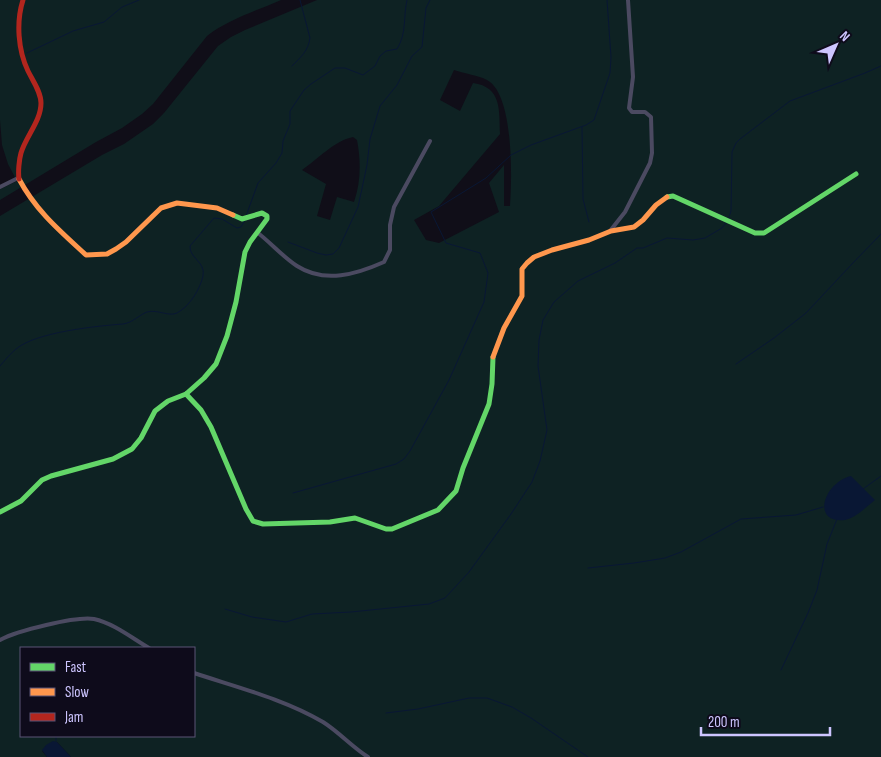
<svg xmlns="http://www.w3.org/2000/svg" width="881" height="757" viewBox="0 0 881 757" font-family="'Sofia Sans Condensed',sans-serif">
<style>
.green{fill:#0e2223;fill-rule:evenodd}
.water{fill:#091734}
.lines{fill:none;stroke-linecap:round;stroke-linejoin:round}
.stream{stroke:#091734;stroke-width:1}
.street{stroke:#4b4a61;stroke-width:4}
.fast{stroke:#63d668;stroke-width:5}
.slow{stroke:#ff974d;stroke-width:5}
.jam{stroke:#b3261e;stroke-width:5}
</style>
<rect width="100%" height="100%" fill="#100e18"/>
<!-- green -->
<g class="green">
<path d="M0,0H281C256,11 229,19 207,36L153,104L142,114L122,128L96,142L0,200V189L17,181L8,164L2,145L0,120Z"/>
<path d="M317,0H881V757H71L57,742L42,751L47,757H0V216L102,155L124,144L153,124L164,113L218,46L231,37L245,30ZM454,70C465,74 478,75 487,80C514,94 512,179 510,206H504V165L489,183L499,212L439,243L426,240L414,220L439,206L500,134C499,110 502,87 473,83L460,111L440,100ZM353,137L357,140C361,161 361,182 354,202L337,197L330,220L317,216L326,184L302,170C318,159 334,141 353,137ZM21,648H194V736H21Z"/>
</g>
<!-- water -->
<g class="water">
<path d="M851,476L875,500C867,506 856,518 845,520C811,524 823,483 851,476Z"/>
<polygon points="53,741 57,742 71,757 47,757 42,750 46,745"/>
</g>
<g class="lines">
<!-- stream -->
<g class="stream">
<polyline points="27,53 73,31 104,22 122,7 139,0"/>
<path d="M292,66C301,57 308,51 310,38L300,0"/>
<polyline points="582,127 583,199 589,222"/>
<path d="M246,216L258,183L276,163L282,153L283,141L290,124V111L304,90L311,84L335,68H345L363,75L375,66L380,56L386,51L397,49C407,33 403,17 407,0"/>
<polyline points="728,220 731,211 732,152 736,143 740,139 790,101 865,73 881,66"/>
<polyline points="288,242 317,253 326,255 333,254 339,248 358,207 367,165 370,139 380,106 397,85 412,56 422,47 426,8 430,0"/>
<polyline points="736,364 774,338 806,313 851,265 881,234"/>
<path d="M0,366C5,360 10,354 16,349C36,332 97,326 123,324C132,323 139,315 147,312C157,309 169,317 177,313C190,306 200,289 203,276C206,262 189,258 190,246L214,218L222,219L237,228L241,227L245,220"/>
<polyline points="863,489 881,476"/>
<polyline points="293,493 396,464 404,459 410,451 449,380 484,302 488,273 480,253 446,243 431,212 486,178 511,155 531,145 586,125 594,120 610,73 611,57 607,0"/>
<polyline points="588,568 634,563 665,558 681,552 741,519 796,515 823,507"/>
<polyline points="225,609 252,617 286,622 312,614 351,612 429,604 445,598 469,572 511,514 532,482 540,461 547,430 538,366 539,340 543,320 554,302 578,281 615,263 637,248 643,248 667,238 693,240 705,238 722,228 726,223"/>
<polyline points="781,670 808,613 817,590 827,544 837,519"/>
<polyline points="386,713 418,709 469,698 487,698 512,707 531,718 588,757"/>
<polyline points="56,741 56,736"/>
</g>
<!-- street -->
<g class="street">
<polyline points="0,187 18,178"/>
<polyline points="610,231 625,212 650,163 652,153 651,117 645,112 632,112 629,108 633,77 628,0"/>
<path d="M258,233C271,243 283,257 297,266C325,284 357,274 384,262L390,250V225L394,207L430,141"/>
<path d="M0,640C16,631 76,616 94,619C113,623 132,638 149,648"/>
<path d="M194,673C236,687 284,699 323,722C339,732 352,747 368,757"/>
</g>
<!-- fast -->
<g class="fast">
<polyline points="667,197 673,196 755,233 764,233 856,174"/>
<polyline points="186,394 201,410 211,427 246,509 253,521 263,524 330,522 355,518 386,529 392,529 438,510 456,491 463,468 489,404 492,384 493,357"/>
<polyline points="0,512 21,501 42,480 51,476 113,459 132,449 141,438 155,411 168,401 186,394 204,378 216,364 227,336 236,302 245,252 250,242 267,219 267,216 262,213 242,219 233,215"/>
</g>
<!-- slow -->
<g class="slow">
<path d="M19,179C36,211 60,231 86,255L107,254L116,249L126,242L161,208L177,203L217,208L233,215"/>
<polyline points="493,357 504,328 522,296 522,269 527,263 534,257 552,250 589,240 611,231 634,227 643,220 656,205 667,197"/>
</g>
<!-- jam -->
<path class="jam" d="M19,179C18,172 19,160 21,153C26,136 41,121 41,103C41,92 33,81 28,71C18,50 16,22 23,0"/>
</g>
<!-- legend -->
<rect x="20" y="647" width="175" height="90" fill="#0e0b1b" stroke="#5a5576"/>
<rect x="30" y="663" width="25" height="8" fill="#63d668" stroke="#5a5576"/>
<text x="65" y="672" font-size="15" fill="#cdc5ff">Fast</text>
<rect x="30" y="688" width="25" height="8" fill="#ff974d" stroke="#5a5576"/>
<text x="65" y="697" font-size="15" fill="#cdc5ff">Slow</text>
<rect x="30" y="713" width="25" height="8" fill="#b3261e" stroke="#5a5576"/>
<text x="65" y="722" font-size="15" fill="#cdc5ff">Jam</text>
<!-- north arrow -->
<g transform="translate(836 45) rotate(45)" stroke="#0e0b1b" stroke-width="4" paint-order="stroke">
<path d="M0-4L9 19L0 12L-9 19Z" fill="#cdc5ff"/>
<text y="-8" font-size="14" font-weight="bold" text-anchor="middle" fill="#cdc5ff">N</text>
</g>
<!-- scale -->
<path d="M701 727v8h129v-8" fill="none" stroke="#cdc5ff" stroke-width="2.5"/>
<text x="708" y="727" font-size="15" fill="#cdc5ff" stroke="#0e0b1b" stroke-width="4" paint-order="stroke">200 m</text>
</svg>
